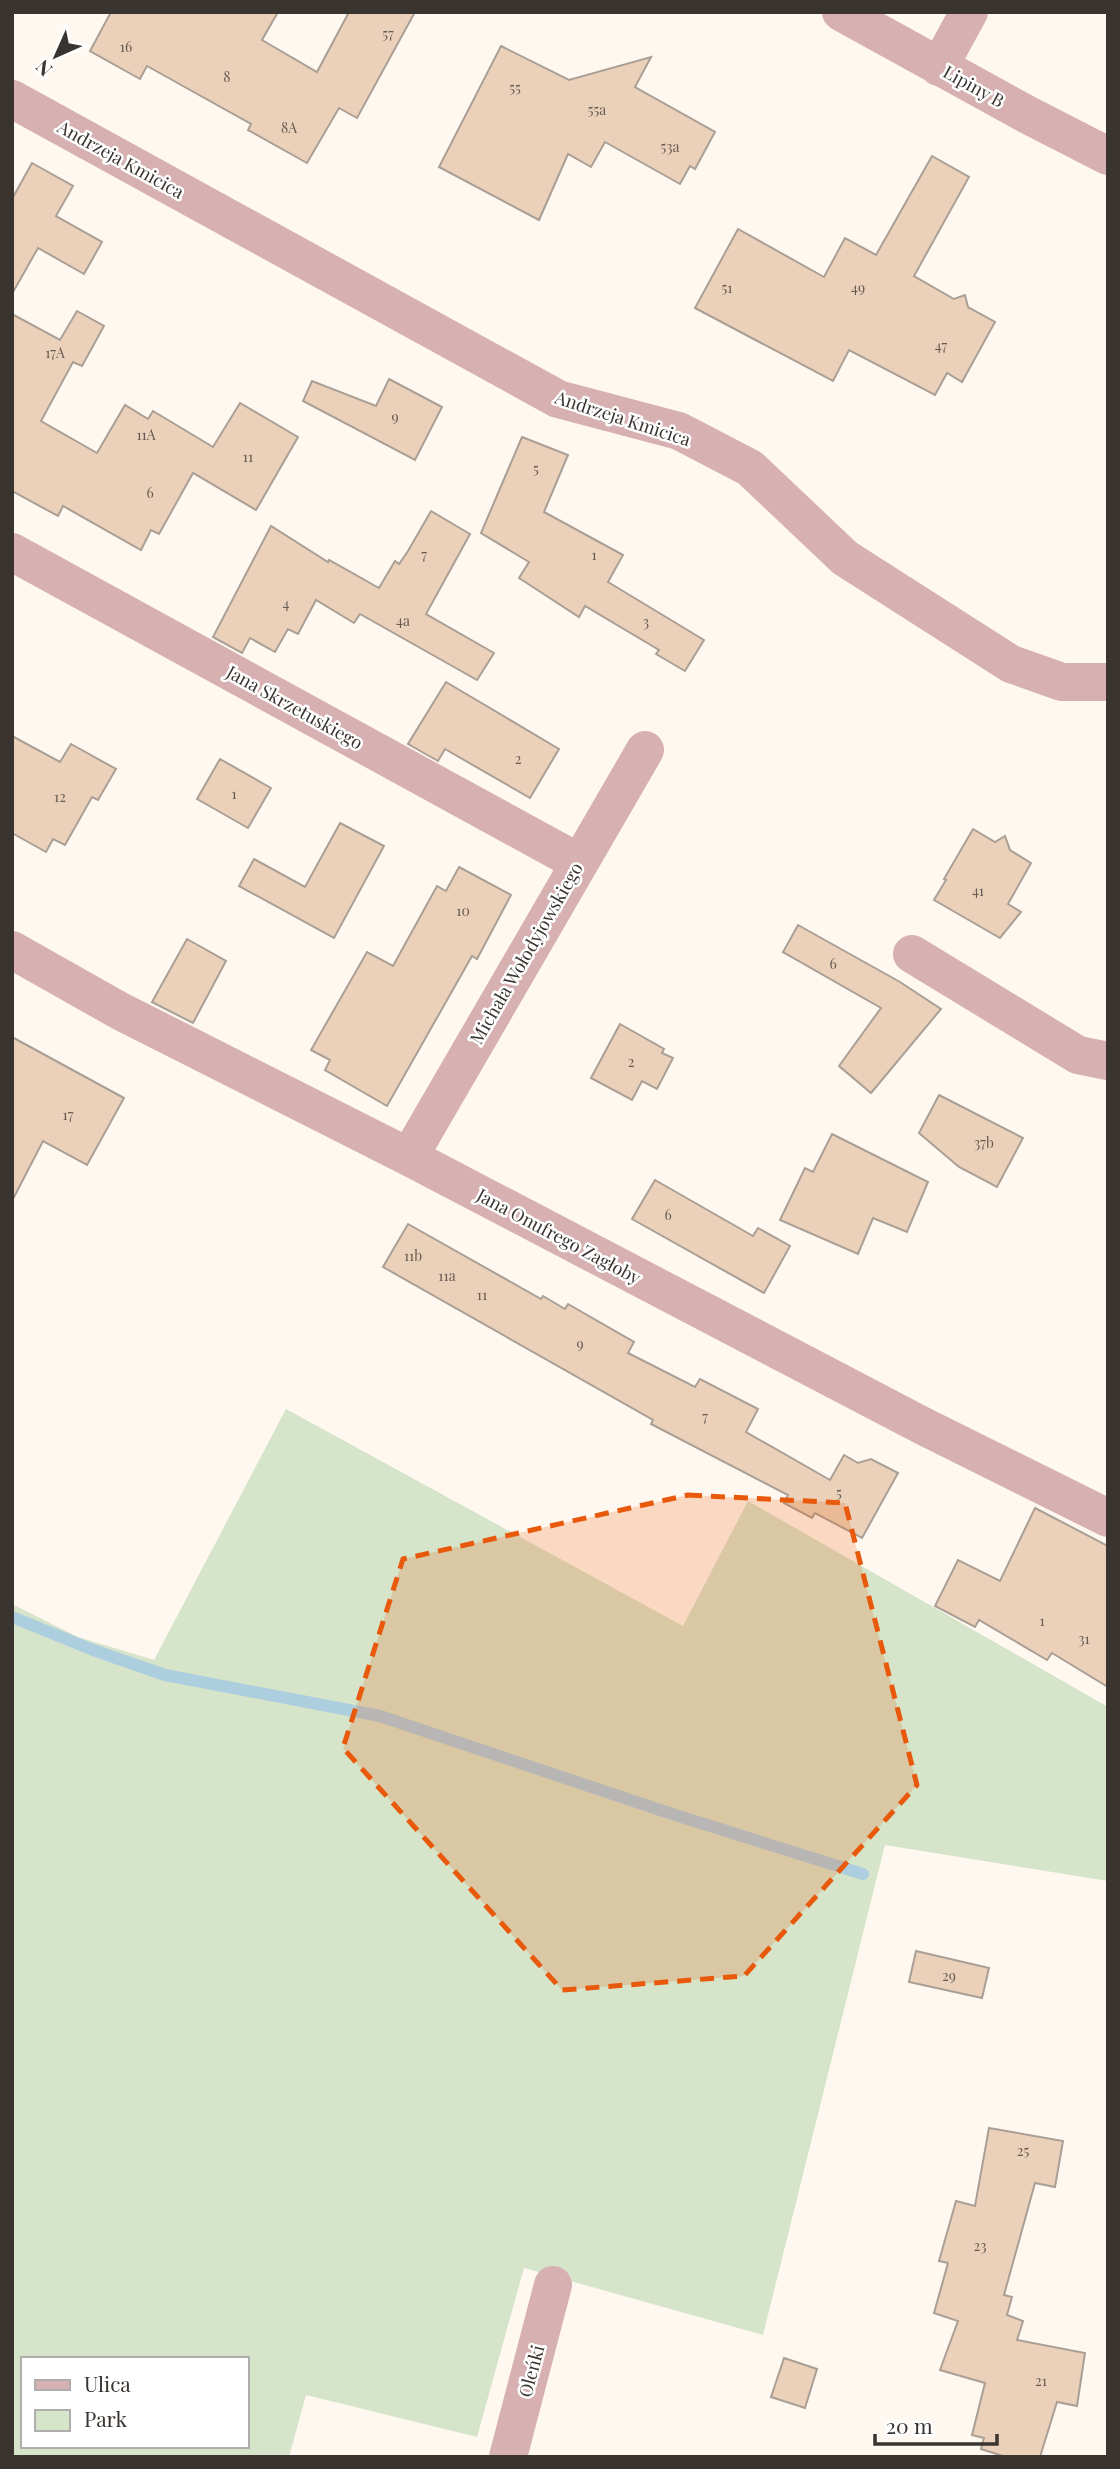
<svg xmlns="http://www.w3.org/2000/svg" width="1120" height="2469" viewBox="0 0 1120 2469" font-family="'Playfair Display',serif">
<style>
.green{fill:#d6e4ca;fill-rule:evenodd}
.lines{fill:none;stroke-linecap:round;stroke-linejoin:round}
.stream{stroke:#adcedf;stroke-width:12}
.building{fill:#ebd1ba;stroke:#aa9f95;stroke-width:2}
.minor{stroke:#d7b0b2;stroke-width:38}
.marked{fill:#e8590c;fill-opacity:0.2;stroke:#e8590c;stroke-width:5;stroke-dasharray:14 9;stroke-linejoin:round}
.labels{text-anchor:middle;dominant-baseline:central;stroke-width:5;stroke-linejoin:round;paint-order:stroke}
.number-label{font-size:14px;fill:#665b52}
.street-label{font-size:18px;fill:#393430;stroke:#fff}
</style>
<rect width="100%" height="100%" fill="#fff8f1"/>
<!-- green -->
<path class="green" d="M286,1409L683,1626L748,1501L1108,1707V1881L885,1845L763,2335L524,2268L477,2437L306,2395L289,2457H12V1604L78,1637L154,1660ZM23,2359H247V2446H23Z"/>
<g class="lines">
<!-- stream -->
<polyline class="stream" points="12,1617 93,1650 165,1675 380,1716 669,1813 863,1874"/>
</g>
<!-- building -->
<g class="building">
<polygon points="111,12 278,12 262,40 317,72 349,12 415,12 357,118 339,108 307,163 248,130 251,124 147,66 140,79 90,51"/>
<polygon points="501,46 569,80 651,57 635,87 715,132 695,169 690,166 680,184 605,142 591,167 568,154 539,220 439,167"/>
<polygon points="932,156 969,177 914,276 954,299 965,295 968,307 995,322 962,382 947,373 935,395 849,350 833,381 695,308 738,229 824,277 845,238 876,255"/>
<polygon points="32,163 73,186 56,216 102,242 84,274 38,248 12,294 12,199"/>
<polygon points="77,311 104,326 82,366 73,362 41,421 97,453 125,405 148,419 153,411 213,447 240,403 298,437 256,510 193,473 159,534 151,530 141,550 63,506 58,516 12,491 12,314 60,340"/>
<polygon points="389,379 442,407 415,460 303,401 312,381 376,406"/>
<polygon points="522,437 568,455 544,512 623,555 608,582 704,640 685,671 656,654 659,650 585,606 579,617 519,578 529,562 481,533"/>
<polygon points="431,511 470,534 426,614 494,653 477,680 360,614 354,623 316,600 298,634 288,629 275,652 250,638 242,653 213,637 271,526 328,562 329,560 379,588 395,561 399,564 408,551"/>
<polygon points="446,682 559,749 530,798 445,749 438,761 408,744"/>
<polygon points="12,736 60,762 71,744 116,769 98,800 92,797 65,845 53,839 46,852 12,833"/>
<polygon points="220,759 271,788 248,828 197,799"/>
<polygon points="340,823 384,846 334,938 239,886 254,859 305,887"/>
<polygon points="973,829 995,842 1005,836 1010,850 1031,863 1008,904 1021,912 1000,938 934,900 946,880 944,879"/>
<polygon points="459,867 511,895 477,959 472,956 387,1106 325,1070 330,1060 311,1050 367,952 393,966 437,886 446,891"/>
<polygon points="798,925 900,982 941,1009 871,1093 839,1066 881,1008 783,952"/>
<polygon points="187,939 226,961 193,1023 152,1002"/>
<polygon points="620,1024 664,1049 662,1053 673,1058 657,1089 642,1081 632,1100 591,1078"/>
<polygon points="12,1037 124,1098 87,1165 43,1141 12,1201"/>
<polygon points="939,1095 1023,1138 997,1187 959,1167 919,1133"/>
<polygon points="832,1134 928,1182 907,1232 873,1218 858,1254 780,1220 805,1168 813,1172"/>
<polygon points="655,1180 753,1236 758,1228 790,1246 764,1293 632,1219"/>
<polygon points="408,1224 541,1299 543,1296 565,1309 568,1304 634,1342 628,1353 695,1387 700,1379 758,1409 746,1432 830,1480 844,1455 858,1463 871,1459 898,1473 862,1538 815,1513 812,1518 784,1503 788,1495 651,1424 653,1420 383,1267"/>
<polygon points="1035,1508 1108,1546 1108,1687 1052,1653 1047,1660 979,1620 975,1627 935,1606 958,1560 1000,1581"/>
<polygon points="916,1951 989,1968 982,1998 909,1982"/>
<polygon points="989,2128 1063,2141 1055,2187 1035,2183 1004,2295 1012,2297 1007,2315 1023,2321 1017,2340 1085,2353 1077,2406 1057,2402 1040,2457 1006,2457 981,2449 984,2438 972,2435 985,2383 940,2370 958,2321 934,2313 948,2263 939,2261 956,2201 975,2206"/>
<polygon points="784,2358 817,2369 805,2408 771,2397"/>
</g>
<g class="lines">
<!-- minor -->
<g class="minor">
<polyline points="841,12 1028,115 1108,156"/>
<polyline points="939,67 969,12"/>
<polyline points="12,99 558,399 679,431 750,468 845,558 1011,664 1062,682 1108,682"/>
<polyline points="12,552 578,862"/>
<polyline points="12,950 120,1011 409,1157 923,1426 1108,1518"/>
<polyline points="912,954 1078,1055 1108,1061"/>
<polyline points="409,1157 645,750"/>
<polyline points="508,2457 553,2285"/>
</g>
</g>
<!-- marked area -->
<path class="marked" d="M688,1495L845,1503L917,1785L744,1976L562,1990L343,1748L403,1559Z"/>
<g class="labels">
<!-- number labels -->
<g class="number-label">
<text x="388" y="33">57</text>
<text x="126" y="46">16</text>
<text x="227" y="76">8</text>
<text x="515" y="87">55</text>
<text x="597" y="109">55a</text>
<text x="289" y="127">8A</text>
<text x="670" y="146">53a</text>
<text x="727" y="287">51</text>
<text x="858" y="287">49</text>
<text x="941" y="345">47</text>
<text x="55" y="352">17A</text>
<text x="395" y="416">9</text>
<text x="146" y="434">11A</text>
<text x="248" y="456">11</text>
<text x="536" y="468">5</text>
<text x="150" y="492">6</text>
<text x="424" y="554">7</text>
<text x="594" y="554">1</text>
<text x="286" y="603">4</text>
<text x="403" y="620">4a</text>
<text x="646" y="621">3</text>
<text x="518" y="758">2</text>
<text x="234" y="793">1</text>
<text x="60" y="796">12</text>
<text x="978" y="890">41</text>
<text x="463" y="910">10</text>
<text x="833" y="963">6</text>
<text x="631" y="1061">2</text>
<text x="68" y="1114">17</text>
<text x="984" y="1142">37b</text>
<text x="668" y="1214">6</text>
<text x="413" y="1255">11b</text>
<text x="447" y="1275">11a</text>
<text x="482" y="1294">11</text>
<text x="580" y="1343">9</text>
<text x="705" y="1416">7</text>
<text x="839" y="1492">5</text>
<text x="1042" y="1620">1</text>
<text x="1084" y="1638">31</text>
<text x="949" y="1975">29</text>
<text x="1023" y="2150">25</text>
<text x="980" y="2245">23</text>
<text x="1041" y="2380">21</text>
</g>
<!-- street labels -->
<g class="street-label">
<text transform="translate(974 86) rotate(29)">Lipiny B</text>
<text transform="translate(121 159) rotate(29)">Andrzeja Kmicica</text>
<text transform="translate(623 418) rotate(18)">Andrzeja Kmicica</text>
<text transform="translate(295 707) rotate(29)">Jana Skrzetuskiego</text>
<text transform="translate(526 953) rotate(-60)">Michała Wołodyjowskiego</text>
<text transform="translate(559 1236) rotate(28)">Jana Onufrego Zagłoby</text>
<text transform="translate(531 2371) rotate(-75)">Oleńki</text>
</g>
</g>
<!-- border -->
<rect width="1120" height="2469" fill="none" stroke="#393430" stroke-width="28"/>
<!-- legend -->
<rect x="21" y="2357" width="228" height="91" fill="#ffffff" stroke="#b0aeac" stroke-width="2"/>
<rect x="35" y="2380" width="35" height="10" fill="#d7b0b2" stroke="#b0aeac" stroke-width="2"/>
<text x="84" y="2392" font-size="21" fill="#393430">Ulica</text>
<rect x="35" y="2410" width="35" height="21" fill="#d6e4ca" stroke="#b0aeac" stroke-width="2"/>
<text x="84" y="2427" font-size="21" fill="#393430">Park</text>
<!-- north arrow -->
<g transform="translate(56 56) rotate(225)" stroke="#ffffff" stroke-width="5" paint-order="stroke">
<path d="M0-5L12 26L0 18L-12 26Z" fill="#393430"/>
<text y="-10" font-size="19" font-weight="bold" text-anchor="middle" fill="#393430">N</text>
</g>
<!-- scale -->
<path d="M875 2434v10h122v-10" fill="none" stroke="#393430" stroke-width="3.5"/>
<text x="886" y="2434" font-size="21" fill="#393430" stroke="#ffffff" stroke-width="5" paint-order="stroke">20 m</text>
</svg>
